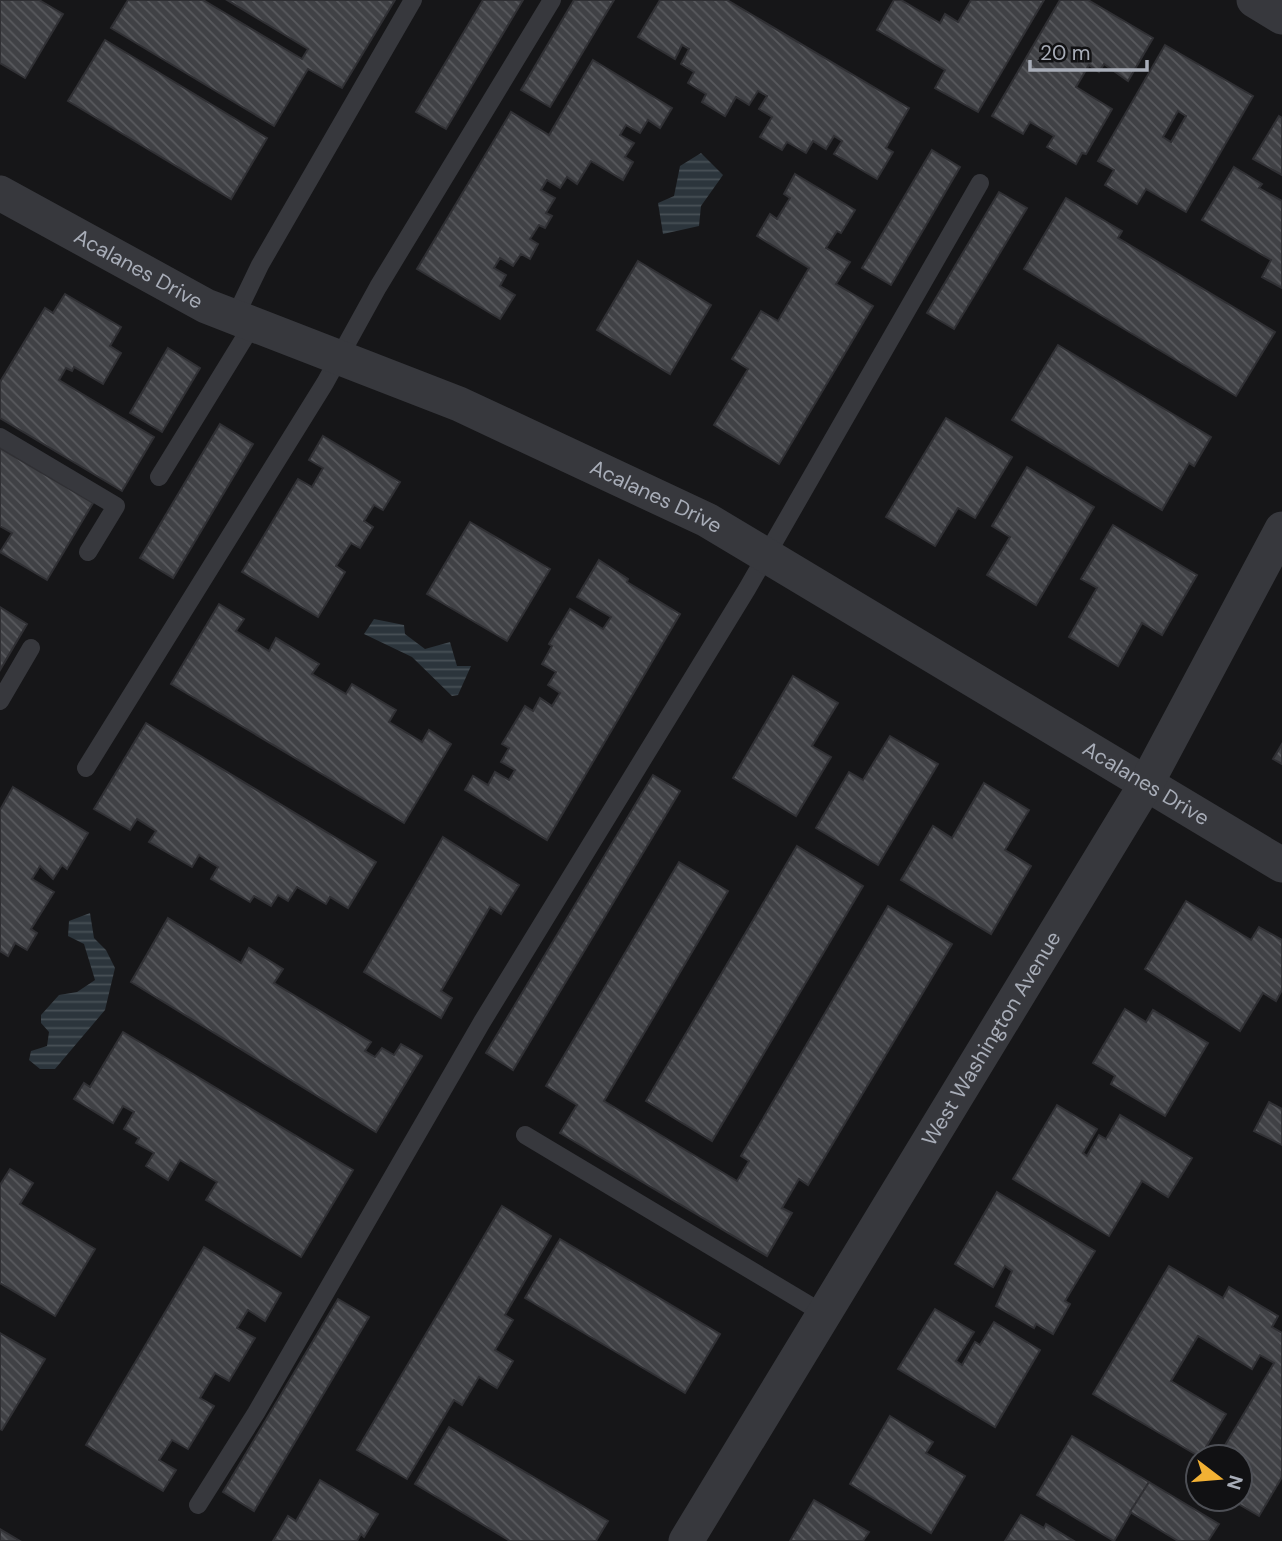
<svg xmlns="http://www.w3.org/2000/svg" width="1282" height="1541" viewBox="0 0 1282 1541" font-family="'DM Sans',sans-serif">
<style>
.water{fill:url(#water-rules)}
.building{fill:url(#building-back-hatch);stroke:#303034;stroke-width:2;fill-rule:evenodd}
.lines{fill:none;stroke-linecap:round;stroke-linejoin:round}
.lane{stroke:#37383d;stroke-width:18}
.street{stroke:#37383d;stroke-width:35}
.labels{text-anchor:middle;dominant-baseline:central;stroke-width:7;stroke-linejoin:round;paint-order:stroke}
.street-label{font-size:21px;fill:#a8adb8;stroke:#111113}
</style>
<defs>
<pattern id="water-rules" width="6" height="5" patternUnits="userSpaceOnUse" patternTransform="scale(1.75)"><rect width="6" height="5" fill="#2c353c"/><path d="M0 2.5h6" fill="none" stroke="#485056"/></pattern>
<pattern id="building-back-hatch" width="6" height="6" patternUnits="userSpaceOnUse" patternTransform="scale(1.75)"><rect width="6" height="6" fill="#404145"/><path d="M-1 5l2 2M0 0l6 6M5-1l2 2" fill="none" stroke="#595a5e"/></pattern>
</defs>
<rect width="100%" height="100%" fill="#161618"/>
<!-- water -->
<g class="water">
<polygon points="701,153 723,175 701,206 699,226 663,234 658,203 674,196 680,166"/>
<polygon points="374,619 404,625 405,634 425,649 450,642 457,666 471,666 458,695 452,696 412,657 364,634"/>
<polygon points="90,913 94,938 106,950 115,968 105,1010 55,1069 40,1069 29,1060 31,1051 47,1046 49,1032 41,1023 41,1015 59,995 77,992 95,980 84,944 68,936 69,921"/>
</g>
<!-- building -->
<g class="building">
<polygon points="0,0 39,0 63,14 25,78 0,63"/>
<polygon points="128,0 203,0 302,59 308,49 227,0 395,0 342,88 308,69 274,126 111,28"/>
<polygon points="483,0 523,0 446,129 416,112"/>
<polygon points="574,0 614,0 550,107 521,90"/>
<polygon points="660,0 727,0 909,108 886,148 893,152 877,179 834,154 842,141 834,136 826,149 813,141 806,153 787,142 782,150 760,137 772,117 759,109 767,96 758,91 749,105 736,97 725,116 702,102 706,94 688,83 694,72 681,64 689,49 682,45 675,59 638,37"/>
<polygon points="894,0 901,0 940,23 945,14 958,22 971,0 1044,0 978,112 935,88 945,70 877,30"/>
<polygon points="1060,0 1088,0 1153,38 1128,81 1104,64 1099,72 1089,65 1076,87 1112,109 1086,154 1082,153 1076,164 1047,147 1054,136 1030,122 1023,134 992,116"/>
<polygon points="105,40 267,138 231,199 68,101"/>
<path d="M1165,45L1253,96L1186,212L1146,189L1137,204L1105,185L1114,170L1098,161ZM1178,111L1186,116L1171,142L1163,137Z"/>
<polygon points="593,60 672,108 660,128 648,120 640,133 626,125 620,135 634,143 625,157 633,162 623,180 591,161 577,184 567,177 560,188 547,180 541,190 555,198 546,213 552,216 545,228 539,225 530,239 538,244 530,259 521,254 513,266 500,258 494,268 506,275 500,286 515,295 500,319 417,269 511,112 549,135"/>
<polygon points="1279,116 1282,118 1282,175 1253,159"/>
<polygon points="932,150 960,167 891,285 862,268"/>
<polygon points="1234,167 1262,184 1259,188 1282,201 1282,288 1262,277 1271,260 1202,220"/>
<polygon points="795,174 855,210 841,233 837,231 826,248 850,262 836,284 873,306 779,464 714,425 748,369 732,359 761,311 778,321 809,268 757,236 770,214 777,219 790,198 784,194"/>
<polygon points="999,192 1027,208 954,329 927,313"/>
<polygon points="1066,198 1122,231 1118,238 1275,332 1236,396 1024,269"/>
<polygon points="638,261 711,305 670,374 597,330"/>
<polygon points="65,294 121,327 110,346 121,353 103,384 74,367 72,371 66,368 59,380 154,437 122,491 0,418 0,382 45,308 53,313"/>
<polygon points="1058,345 1211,437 1194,466 1189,463 1162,510 1012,420"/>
<polygon points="168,348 200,368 162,432 130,413"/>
<polygon points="946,418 1012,457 975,518 958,508 935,546 886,517"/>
<polygon points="220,424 253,444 173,578 140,558"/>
<polygon points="323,436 400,482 383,510 374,505 364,521 373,527 360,548 351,543 336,566 345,572 318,617 242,572 298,479 312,487 323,468 309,460"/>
<polygon points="0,448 93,503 47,580 0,552 12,533 0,526"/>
<polygon points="1027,467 1094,507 1036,605 987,575 1010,537 992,526"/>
<polygon points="470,522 550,569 507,641 427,594"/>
<polygon points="1113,525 1197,575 1162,635 1142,623 1118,666 1069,637 1097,588 1081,579"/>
<polygon points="599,560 628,579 627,582 680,614 547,840 465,790 473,776 488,785 495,772 509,780 515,770 501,762 509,748 502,744 525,706 533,711 540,698 552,706 560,693 548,685 556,672 542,664 552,646 549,644 570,609 603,629 611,617 577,597"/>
<polygon points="219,604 244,619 236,631 269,651 276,638 319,664 312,674 346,694 352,684 396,710 389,722 422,742 429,730 451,744 404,823 171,684"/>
<polygon points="0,607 27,624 0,670"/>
<polygon points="793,676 838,703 812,746 831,757 796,816 733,778"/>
<polygon points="146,723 376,862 348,908 330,897 326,904 297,887 288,901 278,895 271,906 254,896 250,902 211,879 218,867 199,855 192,867 149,842 156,831 137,819 130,830 94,809"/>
<polygon points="890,736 938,764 878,865 816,828 849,772 863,780"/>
<polygon points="1282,744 1282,764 1273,759"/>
<polygon points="653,775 680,791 513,1070 486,1053"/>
<polygon points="984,783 1029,810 1005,850 1031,866 991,934 901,880 933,826 952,838"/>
<polygon points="13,787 88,833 67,869 62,865 53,879 40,866 32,879 54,892 31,929 37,933 27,950 15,943 8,956 0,951 0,810"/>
<polygon points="443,837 519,885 501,914 490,907 441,991 452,998 441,1018 364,972"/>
<polygon points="797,846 863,886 712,1141 646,1101"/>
<polygon points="679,862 728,891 604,1101 737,1181 749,1161 741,1156 888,906 952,944 808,1185 799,1179 782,1208 792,1213 767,1256 560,1133 577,1105 546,1086"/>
<polygon points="1186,901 1251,940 1259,927 1282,940 1282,990 1276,1001 1263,993 1240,1031 1145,969"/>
<polygon points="168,918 241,963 249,948 283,969 274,983 371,1042 365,1051 375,1057 382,1048 394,1055 401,1044 422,1056 376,1132 131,982"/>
<polygon points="1125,1009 1146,1022 1153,1010 1208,1043 1165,1116 1111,1084 1115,1076 1093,1063"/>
<polygon points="123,1032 353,1170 301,1257 206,1200 217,1182 180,1160 168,1180 146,1166 154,1153 136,1143 139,1138 124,1129 134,1112 123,1106 113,1123 74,1099 84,1083 90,1087"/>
<polygon points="1269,1102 1282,1109 1282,1145 1254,1131"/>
<polygon points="1057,1105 1097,1129 1083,1153 1087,1156 1099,1135 1106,1139 1120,1115 1192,1158 1168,1197 1142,1181 1109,1236 1013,1179"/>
<polygon points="10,1169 33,1183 20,1204 95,1249 55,1316 0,1283 0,1185"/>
<polygon points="997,1192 1095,1251 1065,1301 1070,1304 1053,1334 1036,1324 1034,1328 996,1306 1012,1271 1005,1266 993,1287 955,1264"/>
<polygon points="502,1206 551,1236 505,1315 513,1320 495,1350 513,1361 497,1388 479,1377 462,1405 454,1400 407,1479 357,1450"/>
<polygon points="560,1239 720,1334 685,1393 525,1298"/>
<polygon points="204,1247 281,1293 265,1321 248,1310 237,1328 255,1338 229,1381 215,1373 200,1398 214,1406 188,1449 172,1440 159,1460 176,1470 163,1491 86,1445"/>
<polygon points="1169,1266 1223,1298 1229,1287 1278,1316 1272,1327 1282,1333 1282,1477 1259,1516 1230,1499 1240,1499 1240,1457 1218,1457 1274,1363 1260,1355 1252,1369 1198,1336 1171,1381 1226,1414 1200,1457 1093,1394"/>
<polygon points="338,1299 369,1317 254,1511 223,1492"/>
<polygon points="935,1309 974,1332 956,1361 962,1365 975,1342 980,1345 994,1322 1040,1350 995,1427 898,1369"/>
<polygon points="0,1333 45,1359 2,1430 0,1429"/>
<polygon points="890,1416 933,1442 926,1453 965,1476 931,1533 850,1484"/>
<polygon points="449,1427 608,1521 596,1541 510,1541 415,1484"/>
<polygon points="1072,1436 1149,1482 1114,1541 1037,1495"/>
<polygon points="320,1480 378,1514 364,1537 361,1534 357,1541 273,1541 288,1516 296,1521"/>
<polygon points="1149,1482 1219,1524 1208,1541 1178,1541 1130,1512"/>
<polygon points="814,1500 869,1532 863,1541 790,1541"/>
<polygon points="1021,1515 1044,1528 1046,1524 1074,1541 1005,1541"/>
<polygon points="0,1529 20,1541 0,1541"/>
</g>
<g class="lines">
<!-- lane -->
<g class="lane">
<polyline points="235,317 260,265 413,0"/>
<polyline points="0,437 116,506 88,552"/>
<polyline points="159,477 253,324"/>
<polyline points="0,701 31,648"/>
<polyline points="86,768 325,383 378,287 552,0"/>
<polyline points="525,1135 824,1314"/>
<polyline points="198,1505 256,1413 482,1022 747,589 980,183"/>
</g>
<!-- street -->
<g class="street">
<polyline points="1254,0 1282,17"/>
<path id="s1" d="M0,193L206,306L459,404L707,520L1282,865"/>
<path id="s2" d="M686,1541L1146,784L1282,529"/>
</g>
</g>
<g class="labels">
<!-- street labels -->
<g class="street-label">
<text stroke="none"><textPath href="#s1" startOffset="158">Acalanes Drive</textPath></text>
<text stroke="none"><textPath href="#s1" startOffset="724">Acalanes Drive</textPath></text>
<text stroke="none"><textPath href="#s1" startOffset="1292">Acalanes Drive</textPath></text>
<text stroke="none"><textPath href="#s2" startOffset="588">West Washington Avenue</textPath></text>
</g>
</g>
<!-- north arrow -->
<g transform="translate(1219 1478) rotate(106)"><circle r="33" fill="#111113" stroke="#4d4f55" stroke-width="2"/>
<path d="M0-5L12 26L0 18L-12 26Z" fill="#f2b134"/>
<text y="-10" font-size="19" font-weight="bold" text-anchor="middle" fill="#a8adb8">N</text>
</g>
<!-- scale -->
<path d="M1030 60v10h117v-10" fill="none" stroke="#a8adb8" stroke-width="3.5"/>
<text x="1040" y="60" font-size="21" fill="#a8adb8" stroke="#111113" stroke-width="5" paint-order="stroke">20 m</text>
</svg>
